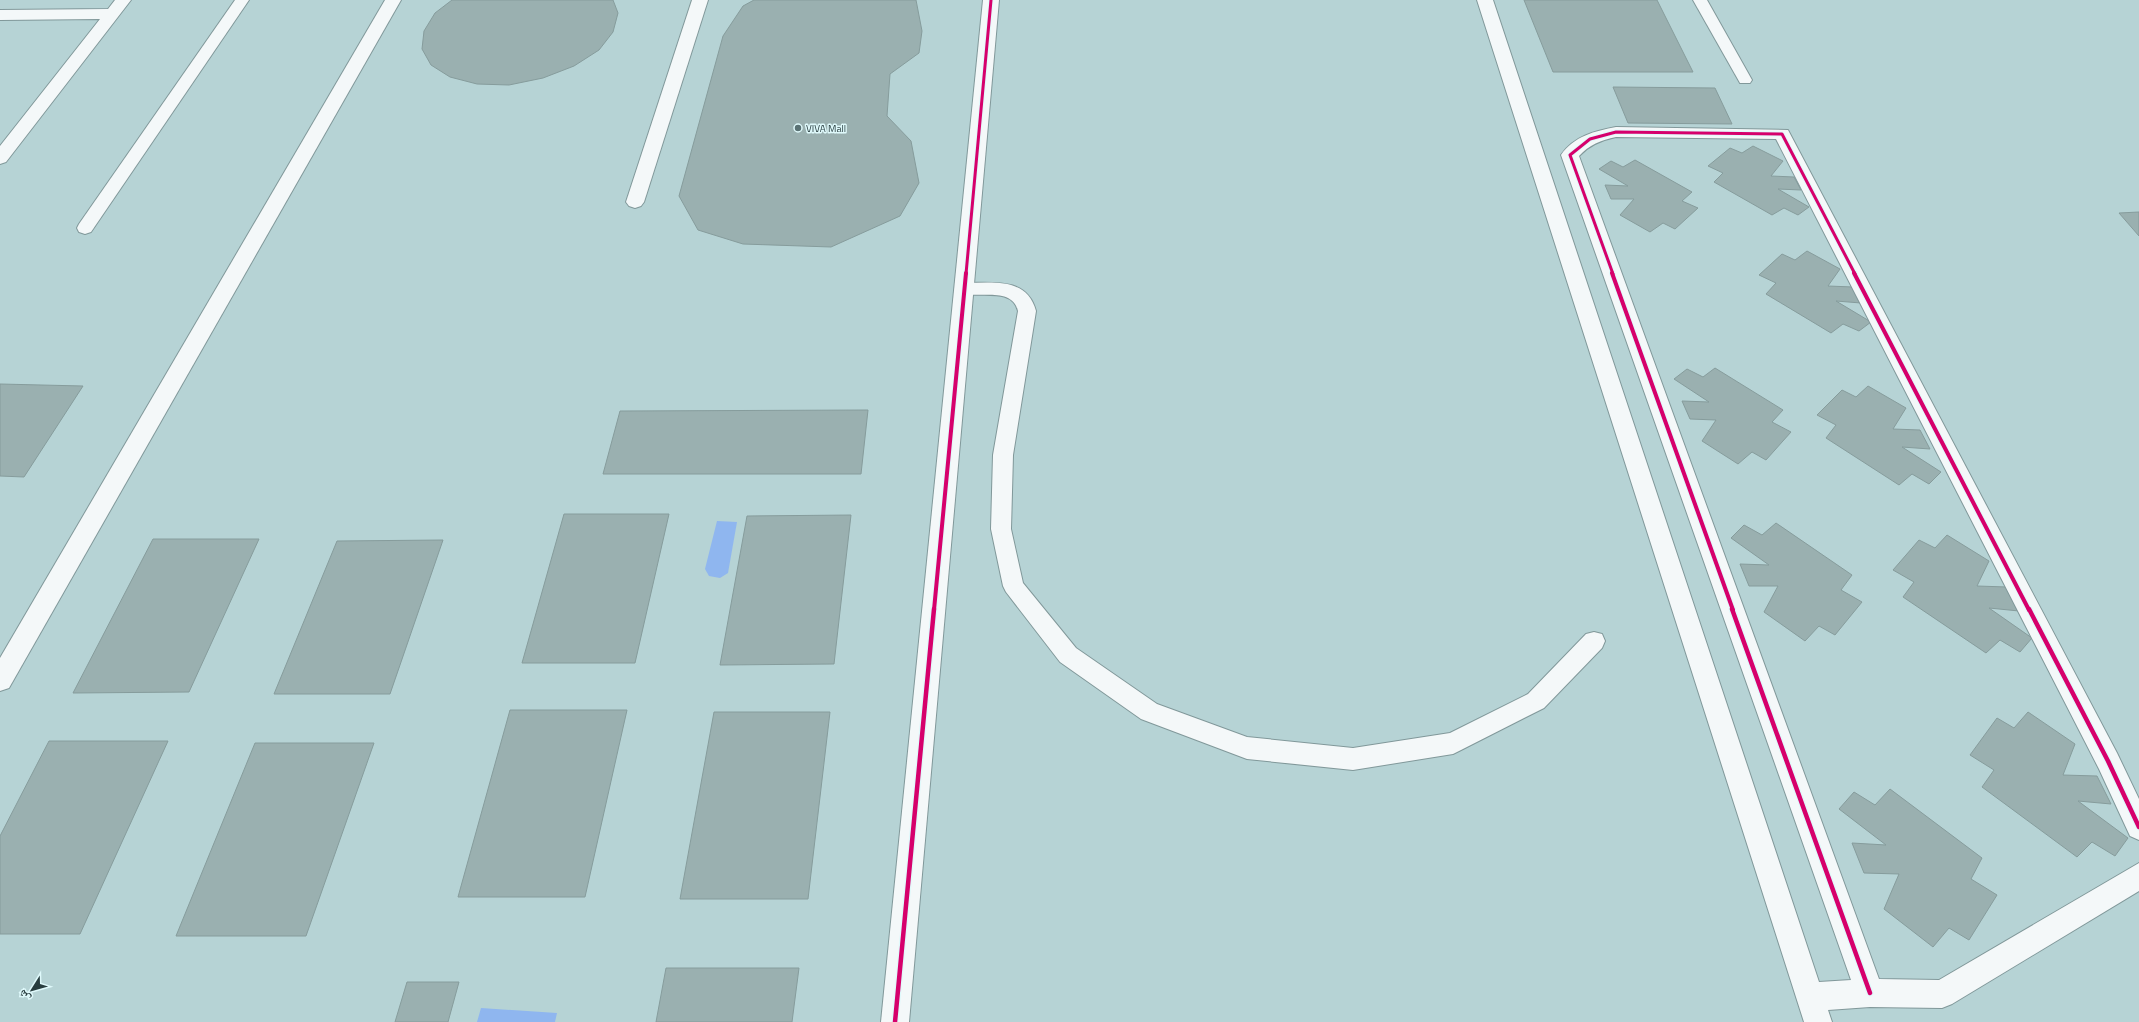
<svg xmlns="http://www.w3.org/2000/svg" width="2139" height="1022" viewBox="0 0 2139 1022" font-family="'Titillium Web','Noto Naskh Arabic',sans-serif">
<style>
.water{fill:#8fb6ef}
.building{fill:#9ab0b0;stroke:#869c9c}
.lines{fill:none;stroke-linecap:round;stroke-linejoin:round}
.service-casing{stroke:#81989a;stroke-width:2}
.minor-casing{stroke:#81989a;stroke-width:2}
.service{fill:#f4f8f9;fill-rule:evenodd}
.minor{fill:#f4f8f9;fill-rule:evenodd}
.cycleway-far2-casing{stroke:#dff9fb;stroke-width:5}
.cycleway-far1-casing{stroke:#dff9fb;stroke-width:6}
.cycleway-casing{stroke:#dff9fb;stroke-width:7}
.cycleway-far2{stroke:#d6006c;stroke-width:3}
.cycleway-far1{stroke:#d6006c;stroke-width:4}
.cycleway{stroke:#d6006c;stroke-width:4.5}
.poi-dot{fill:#5a7274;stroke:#dff9fb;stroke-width:1.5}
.labels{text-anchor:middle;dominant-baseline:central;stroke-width:3;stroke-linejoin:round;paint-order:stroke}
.far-poi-label{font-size:10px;fill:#283d3f;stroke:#dff9fb;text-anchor:start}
</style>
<rect width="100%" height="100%" fill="#b6d3d5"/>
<!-- water -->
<g class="water">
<polygon points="717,521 737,522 728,573 720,578 709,576 705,569"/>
<polygon points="481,1008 557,1013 555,1022 477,1022"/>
</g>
<!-- building -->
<g class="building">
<polygon points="452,0 613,0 618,13 613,32 599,50 574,66 543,78 509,85 477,84 450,77 431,65 422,49 424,31 435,13"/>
<polygon points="754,0 916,0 922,31 919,53 890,74 887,116 911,141 919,183 900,216 831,247 743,244 698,230 679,196 723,36 743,6"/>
<polygon points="1524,0 1657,0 1693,72 1553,72"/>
<polygon points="1613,87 1715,88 1732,124 1628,123"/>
<polygon points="1753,146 1783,161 1771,176 1794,177 1801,190 1778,189 1809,207 1798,215 1784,208 1772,215 1714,182 1723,173 1708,166 1730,148 1742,153"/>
<polygon points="1635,160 1692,192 1682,201 1698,208 1675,229 1663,223 1650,232 1620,215 1634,199 1611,199 1605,185 1628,186 1599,169 1611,161 1623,167"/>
<polygon points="2139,212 2139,236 2119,213"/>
<polygon points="1807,251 1840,269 1828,286 1853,287 1861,303 1836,301 1871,322 1859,331 1843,324 1831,333 1766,294 1776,283 1759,275 1782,254 1795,260"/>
<polygon points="1715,368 1783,410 1772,422 1791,432 1766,460 1752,452 1738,464 1702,441 1716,420 1690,419 1682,401 1709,402 1674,379 1687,369 1703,377"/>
<polygon points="0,384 83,386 24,477 0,476"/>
<polygon points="1868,386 1906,408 1893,429 1920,430 1930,449 1902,447 1941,472 1929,484 1912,474 1899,485 1826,438 1836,425 1817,415 1842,390 1856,397"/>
<polygon points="868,410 861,474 603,474 620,411"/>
<polygon points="564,514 669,514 635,663 522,663"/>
<polygon points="851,515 834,664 720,665 747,516"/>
<polygon points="1776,523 1852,575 1841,590 1862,602 1835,635 1819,626 1805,641 1764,612 1778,586 1749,586 1740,564 1769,565 1731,538 1744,525 1762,535"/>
<polygon points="1947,535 1989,561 1977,586 2007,587 2019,611 1989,608 2032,638 2020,652 2000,640 1986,653 1903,597 1914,582 1893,570 1919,540 1935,548"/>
<polygon points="153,539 259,539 189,692 73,693"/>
<polygon points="443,540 390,694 274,694 337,541"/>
<polygon points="510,710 627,710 585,897 458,897"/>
<polygon points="714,712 830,712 808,899 680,899"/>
<polygon points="2028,712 2075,744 2063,775 2097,776 2111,804 2078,801 2128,838 2115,856 2092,842 2077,857 1982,787 1994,770 1970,755 1997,718 2014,728"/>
<polygon points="49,741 168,741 80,934 0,934 0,836"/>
<polygon points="255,743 374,743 306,936 176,936"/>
<polygon points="1890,789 1982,858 1971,879 1997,895 1969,940 1949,928 1933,947 1884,909 1899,874 1864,873 1852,843 1886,845 1839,809 1854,792 1875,805"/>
<polygon points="666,968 799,968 792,1022 656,1022"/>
<polygon points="407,982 459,982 448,1022 395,1022"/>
</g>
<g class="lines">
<!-- service casing -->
<g class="service-casing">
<g id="service">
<polygon points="235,0 249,0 91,232 85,234 79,232 77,228 79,224"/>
<polygon points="1693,0 1707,0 1752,80 1750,83 1740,83"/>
<path d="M965,283C993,283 1027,277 1036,311L1013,455L1011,529L1023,583L1076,648L1157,704L1247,737L1353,748L1450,733L1528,694L1586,634L1594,632L1602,634L1605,641L1602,648L1544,708L1461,750L1453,754L1353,770L1247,759L1141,719L1060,662L1006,592L1003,586L991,529L993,455L1018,311C1012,286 978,299 959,293L956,289L959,285Z"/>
</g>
</g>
<!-- minor casing -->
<g class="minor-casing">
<g id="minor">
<polygon points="115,0 131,0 6,162 0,164 0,146 100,19 0,20 0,10 108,9"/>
<polygon points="385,0 401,0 9,688 0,691 0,658"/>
<polygon points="692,0 708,0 644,202 641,206 635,208 629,206 626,202"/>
<polygon points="983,0 999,0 909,1022 881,1022"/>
<path d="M1477,0H1493L1819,982L1851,980L1561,155C1574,136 1595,131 1616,127L1788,130L2117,753L2139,799V840L2130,836L2099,769L1776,139L1616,137C1601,140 1589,145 1579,156L1879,979L1939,980L2139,863V891L1952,1004L1942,1008L1870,1007L1828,1010L1832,1022H1804Z"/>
</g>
</g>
<!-- service -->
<use href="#service" class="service"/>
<!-- minor -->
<use href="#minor" class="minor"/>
<!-- cycleway-far2 casing -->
<g class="cycleway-far2-casing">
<g id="cycleway-far2">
<polyline points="966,274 991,0"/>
<polyline points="1613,274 1570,155 1590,139 1616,132 1782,134 1855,274"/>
</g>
</g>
<!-- cycleway-far1 casing -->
<g class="cycleway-far1-casing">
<g id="cycleway-far1">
<polyline points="1612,273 1733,610"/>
<polyline points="1854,273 2029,610"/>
<polyline points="934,610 966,273"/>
</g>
</g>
<!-- cycleway casing -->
<g class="cycleway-casing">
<g id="cycleway">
<polyline points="1732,609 1870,993"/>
<polyline points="2029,609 2108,761 2139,827"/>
<polyline points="895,1022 934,609"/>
</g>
</g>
<!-- cycleway-far2 -->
<use href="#cycleway-far2" class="cycleway-far2"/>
<!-- cycleway-far1 -->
<use href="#cycleway-far1" class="cycleway-far1"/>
<!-- cycleway -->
<use href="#cycleway" class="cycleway"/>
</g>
<!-- markers -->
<circle class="poi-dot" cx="798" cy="128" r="4"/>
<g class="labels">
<!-- far-poi labels -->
<g class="far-poi-label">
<text x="806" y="128">VIVA Mall</text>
</g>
</g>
<!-- north arrow -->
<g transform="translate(32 990) rotate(233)" stroke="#dff9fb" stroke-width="3" paint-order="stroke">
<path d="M0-3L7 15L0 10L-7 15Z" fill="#283d3f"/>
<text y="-6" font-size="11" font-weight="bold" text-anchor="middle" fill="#283d3f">ش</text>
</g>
</svg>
